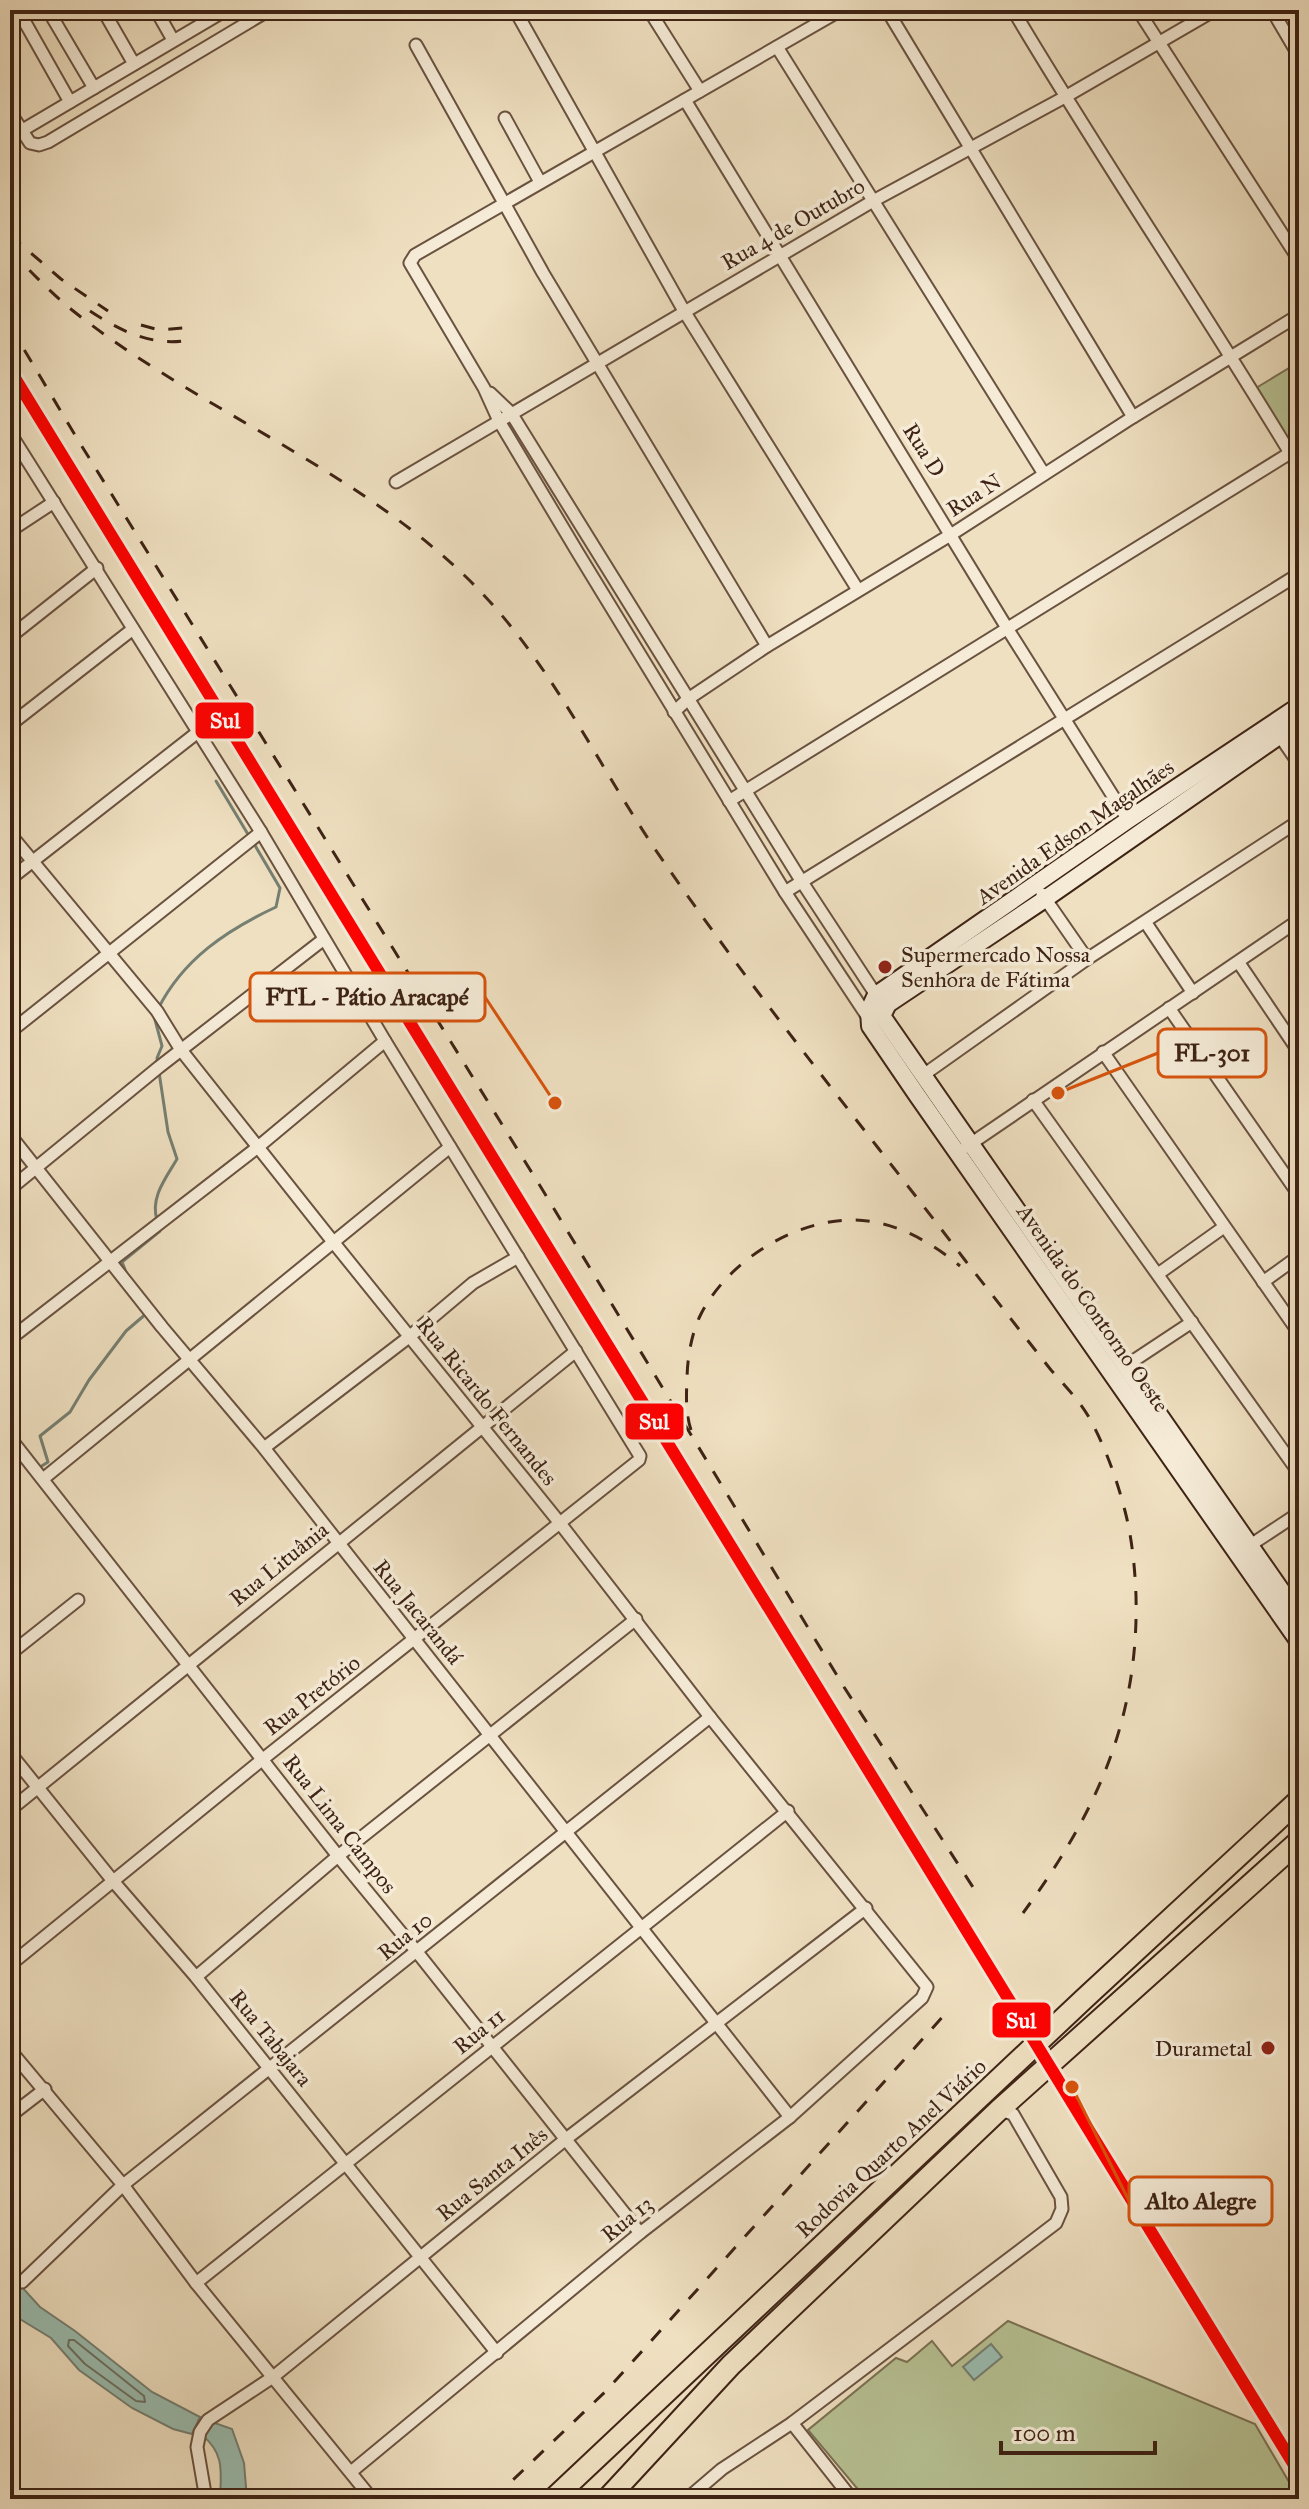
<svg xmlns="http://www.w3.org/2000/svg" width="1309" height="2509" viewBox="0 0 1309 2509" font-family="'IM FELL Great Primer',serif">
<style>
.green{fill:#b7c294;stroke:#7a7254;stroke-width:2}
.water{fill:#9abdb0;stroke:#757f72;stroke-width:2}
.lines{fill:none;stroke-linecap:round;stroke-linejoin:round}
.shore{stroke:#6c7062;stroke-width:2}
.stream{stroke:#757f72;stroke-width:3}
.street-casing{stroke:#6a5240;stroke-width:15}
.secondary-casing{stroke:#3e2315;stroke-width:20}
.highway-casing{stroke:#3e2315;stroke-width:24}
.street{stroke:#f5ebd7;stroke-width:11}
.secondary{stroke:#f5ebd7;stroke-width:16}
.highway{stroke:#efe0c1;stroke-width:20}
.rail{stroke:#3e2315;stroke-width:3;stroke-dasharray:14 14;stroke-linecap:butt}
.metro-1-casing{stroke:#f5ebd7;stroke-width:18}
.metro-1{stroke:#f00;stroke-width:12}
.poi-dot{fill:#8f2418;stroke:#f5ebd7;stroke-width:3}
.labels{text-anchor:middle;dominant-baseline:central;stroke-width:7;stroke-linejoin:round;paint-order:stroke}
.street-label{font-size:22px;fill:#3e2315;stroke:#f5ebd7}
.poi-label{font-size:22px;fill:#3e2315;stroke:#f5ebd7;text-anchor:start}
.leader{fill:none;stroke:#d7540d;stroke-width:3}
.callout-dot{fill:#d7540d;stroke:#f5ebd7;stroke-width:3}
.callout{fill:#f5ebd7;stroke:#d7540d;stroke-width:3}
.callout-label{font-size:24px;text-anchor:middle;font-weight:bold;fill:#3e2315}
.line-badge{stroke:#f5ebd7;stroke-width:3}
.badge-label{font-size:22px;text-anchor:middle;font-weight:bold;fill:#fff}
</style>
<rect width="100%" height="100%" fill="#efe0c1"/>
<filter id="stains"><feTurbulence type="fractalNoise" baseFrequency=".0025" numOctaves="4"/><feColorMatrix values="0 0 0 0 .2 0 0 0 0 .09 0 0 0 0 .02 0 0 0 .5 -.17"/></filter>
<radialGradient id="worn" r=".72"><stop offset=".6" stop-color="#630" stop-opacity="0"/><stop offset="1" stop-color="#630" stop-opacity=".3"/></radialGradient>
<!-- green -->
<g class="green">
<polygon points="1299,362 1299,458 1256,388"/>
<polygon points="1008,2321 1255,2424 1299,2499 866,2499 808,2430 896,2358 907,2362 932,2341 952,2366"/>
</g>
<!-- water -->
<g class="water">
<polygon points="10,2274 40,2307 75,2331 152,2392 200,2417 192,2434 173,2429 132,2408 79,2370 51,2338 10,2313"/>
<polygon points="991,2344 1002,2357 974,2380 963,2367"/>
<path d="M209,2421L232,2429L244,2463L247,2499H220C221,2472 225,2454 202,2435Z"/>
</g>
<g class="lines">
<!-- shore -->
<polygon class="shore" points="69,2340 74,2340 144,2396 145,2402 136,2401 85,2364 68,2346"/>
<!-- stream -->
<g class="stream">
<polyline points="216,781 249,836"/>
<path d="M158,1009C183,959 227,930 276,907L280,888L253,842"/>
<polyline points="154,1016 162,1046 157,1058 158,1065"/>
<path d="M157,1220C150,1197 166,1178 177,1159L168,1132L159,1072"/>
<polyline points="128,1277 122,1262 160,1231 159,1228"/>
<polyline points="37,1469 48,1462 40,1436 70,1412 89,1380 126,1331 147,1313"/>
</g>
<!-- street casing -->
<g class="street-casing">
<g id="street">
<polyline points="18,10 70,102"/>
<polyline points="48,10 94,88"/>
<polyline points="103,10 134,64"/>
<polyline points="156,10 173,40"/>
<polyline points="515,10 684,311 858,590"/>
<polyline points="649,10 700,91"/>
<polyline points="841,10 415,255 410,263 484,388 499,421 578,553 785,892 869,1019"/>
<polyline points="887,10 1133,417"/>
<path d="M1013,10C1105,165 1207,314 1299,468"/>
<polyline points="1138,10 1299,260"/>
<polyline points="1272,10 1299,56"/>
<polyline points="416,45 543,273 767,646"/>
<polyline points="777,47 1044,474"/>
<polyline points="685,100 1007,628 1128,820"/>
<polyline points="10,112 30,143 39,145 48,142 269,10"/>
<polyline points="505,118 540,182"/>
<polyline points="21,131 226,10"/>
<polyline points="490,393 511,413 802,882 876,995"/>
<polyline points="10,433 261,832 385,1041 640,1456 639,1460 263,1759 10,1965"/>
<polyline points="396,482 873,201 1065,97 1215,10"/>
<polyline points="10,531 54,502"/>
<polyline points="10,637 97,568"/>
<polyline points="674,712 688,699 767,646 952,534 1133,417 1299,315"/>
<polyline points="10,725 133,629"/>
<polyline points="1277,732 1299,764"/>
<polyline points="729,801 1290,453"/>
<polyline points="10,834 157,1011 181,1050 334,1243 559,1522 710,1717 927,1987 922,1998 790,2117 640,2233 351,2472"/>
<polyline points="10,879 198,732"/>
<polyline points="785,892 1299,574"/>
<polyline points="1042,894 1087,959"/>
<polyline points="1146,923 1193,993"/>
<polyline points="1239,963 1299,1052"/>
<polyline points="1169,1008 1299,1195"/>
<polyline points="10,1032 261,832"/>
<polyline points="1103,1052 1299,1333"/>
<polyline points="922,1076 1087,959 1299,821"/>
<polyline points="1033,1100 1299,1473"/>
<polyline points="10,1135 162,1327 264,1448 790,2117"/>
<polyline points="966,1147 1299,920"/>
<polyline points="10,1189 159,1067 324,939"/>
<polyline points="1158,1274 1224,1227"/>
<polyline points="1263,1282 1299,1256"/>
<polyline points="10,1339 258,1147 385,1041"/>
<polyline points="1127,1365 1192,1322"/>
<polyline points="10,1438 338,1856 417,1952 640,2233"/>
<polyline points="264,1448 409,1337 473,1283 518,1257"/>
<polyline points="43,1479 450,1147"/>
<polyline points="1246,1548 1299,1513"/>
<polyline points="10,1654 78,1600"/>
<polyline points="10,1753 113,1881 196,1977 497,2353"/>
<polyline points="10,1810 576,1351"/>
<polyline points="196,1977 338,1856 636,1619"/>
<polyline points="10,2050 123,2185 196,2283 372,2499"/>
<polyline points="10,2116 45,2089"/>
<polyline points="22,2282 123,2185 710,1717"/>
<polyline points="196,2283 788,1811"/>
<polyline points="792,2423 852,2499"/>
<polyline points="206,2499 197,2447 200,2432 208,2420 273,2377 566,2139 866,1908"/>
<polyline points="687,2499 722,2469 792,2423 1056,2223 1062,2209 1061,2197 1013,2114 999,2110"/>
</g>
</g>
<!-- secondary casing -->
<g class="secondary-casing">
<g id="secondary">
<polyline points="1299,706 1128,820 876,995 869,1010 870,1026 917,1095 1299,1642"/>
<polyline points="1299,722 1045,899 888,1004 882,1016 1299,1616"/>
</g>
</g>
<!-- highway casing -->
<g class="highway-casing">
<g id="highway">
<polyline points="553,2499 1085,1998 1299,1800"/>
<polyline points="607,2499 731,2365 999,2110 1299,1841"/>
</g>
</g>
<!-- street -->
<use href="#street" class="street"/>
<!-- secondary -->
<use href="#secondary" class="secondary"/>
<!-- highway -->
<use href="#highway" class="highway"/>
<!-- rail -->
<g class="rail">
<polyline points="10,235 61,279 108,311"/>
<path d="M10,250C30,271 50,292 72,310C195,408 349,465 464,575C552,659 597,767 666,865C762,1004 869,1134 971,1268C998,1302 1024,1336 1051,1370C1065,1386 1081,1402 1091,1421C1106,1449 1117,1480 1125,1511C1132,1538 1135,1568 1136,1596C1139,1721 1095,1815 1023,1913"/>
<path d="M90,311C120,331 153,347 189,340"/>
<polyline points="141,325 159,330 183,328"/>
<polyline points="10,326 78,440 542,1189 844,1687 978,1895"/>
<path d="M691,1430C686,1415 686,1397 687,1381C687,1360 691,1335 700,1316C727,1261 795,1219 855,1220C895,1221 931,1242 960,1266"/>
<polyline points="493,2499 607,2390 946,2013"/>
</g>
<!-- metro-1 casing -->
<g class="metro-1-casing">
<polyline id="metro-1" points="10,370 1299,2473"/>
</g>
<!-- metro-1 -->
<use href="#metro-1" class="metro-1"/>
</g>
<!-- markers -->
<g class="poi-dot">
<circle cx="885" cy="967" r="8"/>
<circle cx="1268" cy="2048" r="8"/>
</g>
<g class="labels">
<!-- street labels -->
<g class="street-label">
<text transform="translate(793 224) rotate(-30)">Rua 4 de Outubro</text>
<text transform="translate(924 450) rotate(58)">Rua D</text>
<text transform="translate(974 495) rotate(-33)">Rua N</text>
<text transform="translate(1075 832) rotate(-35)">Avenida Edson Magalhães</text>
<text transform="translate(1093 1308) rotate(55)">Avenida do Contorno Oeste</text>
<text transform="translate(487 1401) rotate(51)">Rua Ricardo Fernandes</text>
<text transform="translate(279 1564) rotate(-39)">Rua Lituânia</text>
<text transform="translate(418 1612) rotate(51)">Rua Jacarandá</text>
<text transform="translate(312 1695) rotate(-38)">Rua Pretório</text>
<text transform="translate(340 1824) rotate(52)">Rua Lima Campos</text>
<text transform="translate(405 1936) rotate(-39)">Rua 10</text>
<text transform="translate(479 2031) rotate(-39)">Rua 11</text>
<text transform="translate(271 2038) rotate(51)">Rua Tabajara</text>
<text transform="translate(891 2148) rotate(-43)">Rodovia Quarto Anel Viário</text>
<text transform="translate(492 2174) rotate(-39)">Rua Santa Inês</text>
<text transform="translate(627 2219) rotate(-39)">Rua 13</text>
</g>
<!-- poi labels -->
<g class="poi-label">
<text x="901" y="954">Supermercado Nossa<tspan x="901" dy="25">Senhora de Fátima</tspan></text>
<text x="1252" y="2048" text-anchor="end">Durametal</text>
</g>
</g>
<!-- callouts -->
<path class="leader" d="M555 1103L485 997M1058 1093L1158 1053M1072 2087L1129 2201"/>
<g class="callout-dot">
<circle cx="555" cy="1103" r="8"/>
<circle cx="1058" cy="1093" r="8"/>
<circle cx="1072" cy="2087" r="8"/>
</g>
<g class="callout">
<rect x="250" y="973" width="235" height="48" rx="8"/>
<rect x="1158" y="1029" width="108" height="48" rx="8"/>
<rect x="1129" y="2177" width="143" height="48" rx="8"/>
</g>
<g class="callout-label">
<text x="367" y="1005">FTL - Pátio Aracapé</text>
<text x="1212" y="1061">FL-301</text>
<text x="1201" y="2209">Alto Alegre</text>
</g>
<g class="line-badge">
<rect x="194" y="701" width="61" height="39" rx="8" fill="#f00"/>
<rect x="624" y="1402" width="61" height="39" rx="8" fill="#f00"/>
<rect x="991" y="2001" width="61" height="38" rx="8" fill="#f00"/>
</g>
<g class="badge-label">
<text x="225" y="728">Sul</text>
<text x="654" y="1429">Sul</text>
<text x="1021" y="2028">Sul</text>
</g>
<!-- margin -->
<rect width="1309" height="2509" fill="none" stroke="#efe0c1" stroke-width="40"/>
<rect x="12" y="12" width="1285" height="2485" fill="none" stroke="#3e2315" stroke-width="4"/>
<rect x="20" y="20" width="1269" height="2469" fill="none" stroke="#3e2315" stroke-width="2"/>
<!-- scale -->
<path d="M1001 2441v12h154v-12" fill="none" stroke="#3e2315" stroke-width="4"/>
<text x="1013" y="2441" font-size="24" fill="#3e2315" stroke="#f5ebd7" stroke-width="6" paint-order="stroke">100 m</text>
<rect width="100%" height="100%" filter="url(#stains)"/>
<rect width="100%" height="100%" fill="url(#worn)"/>
</svg>
